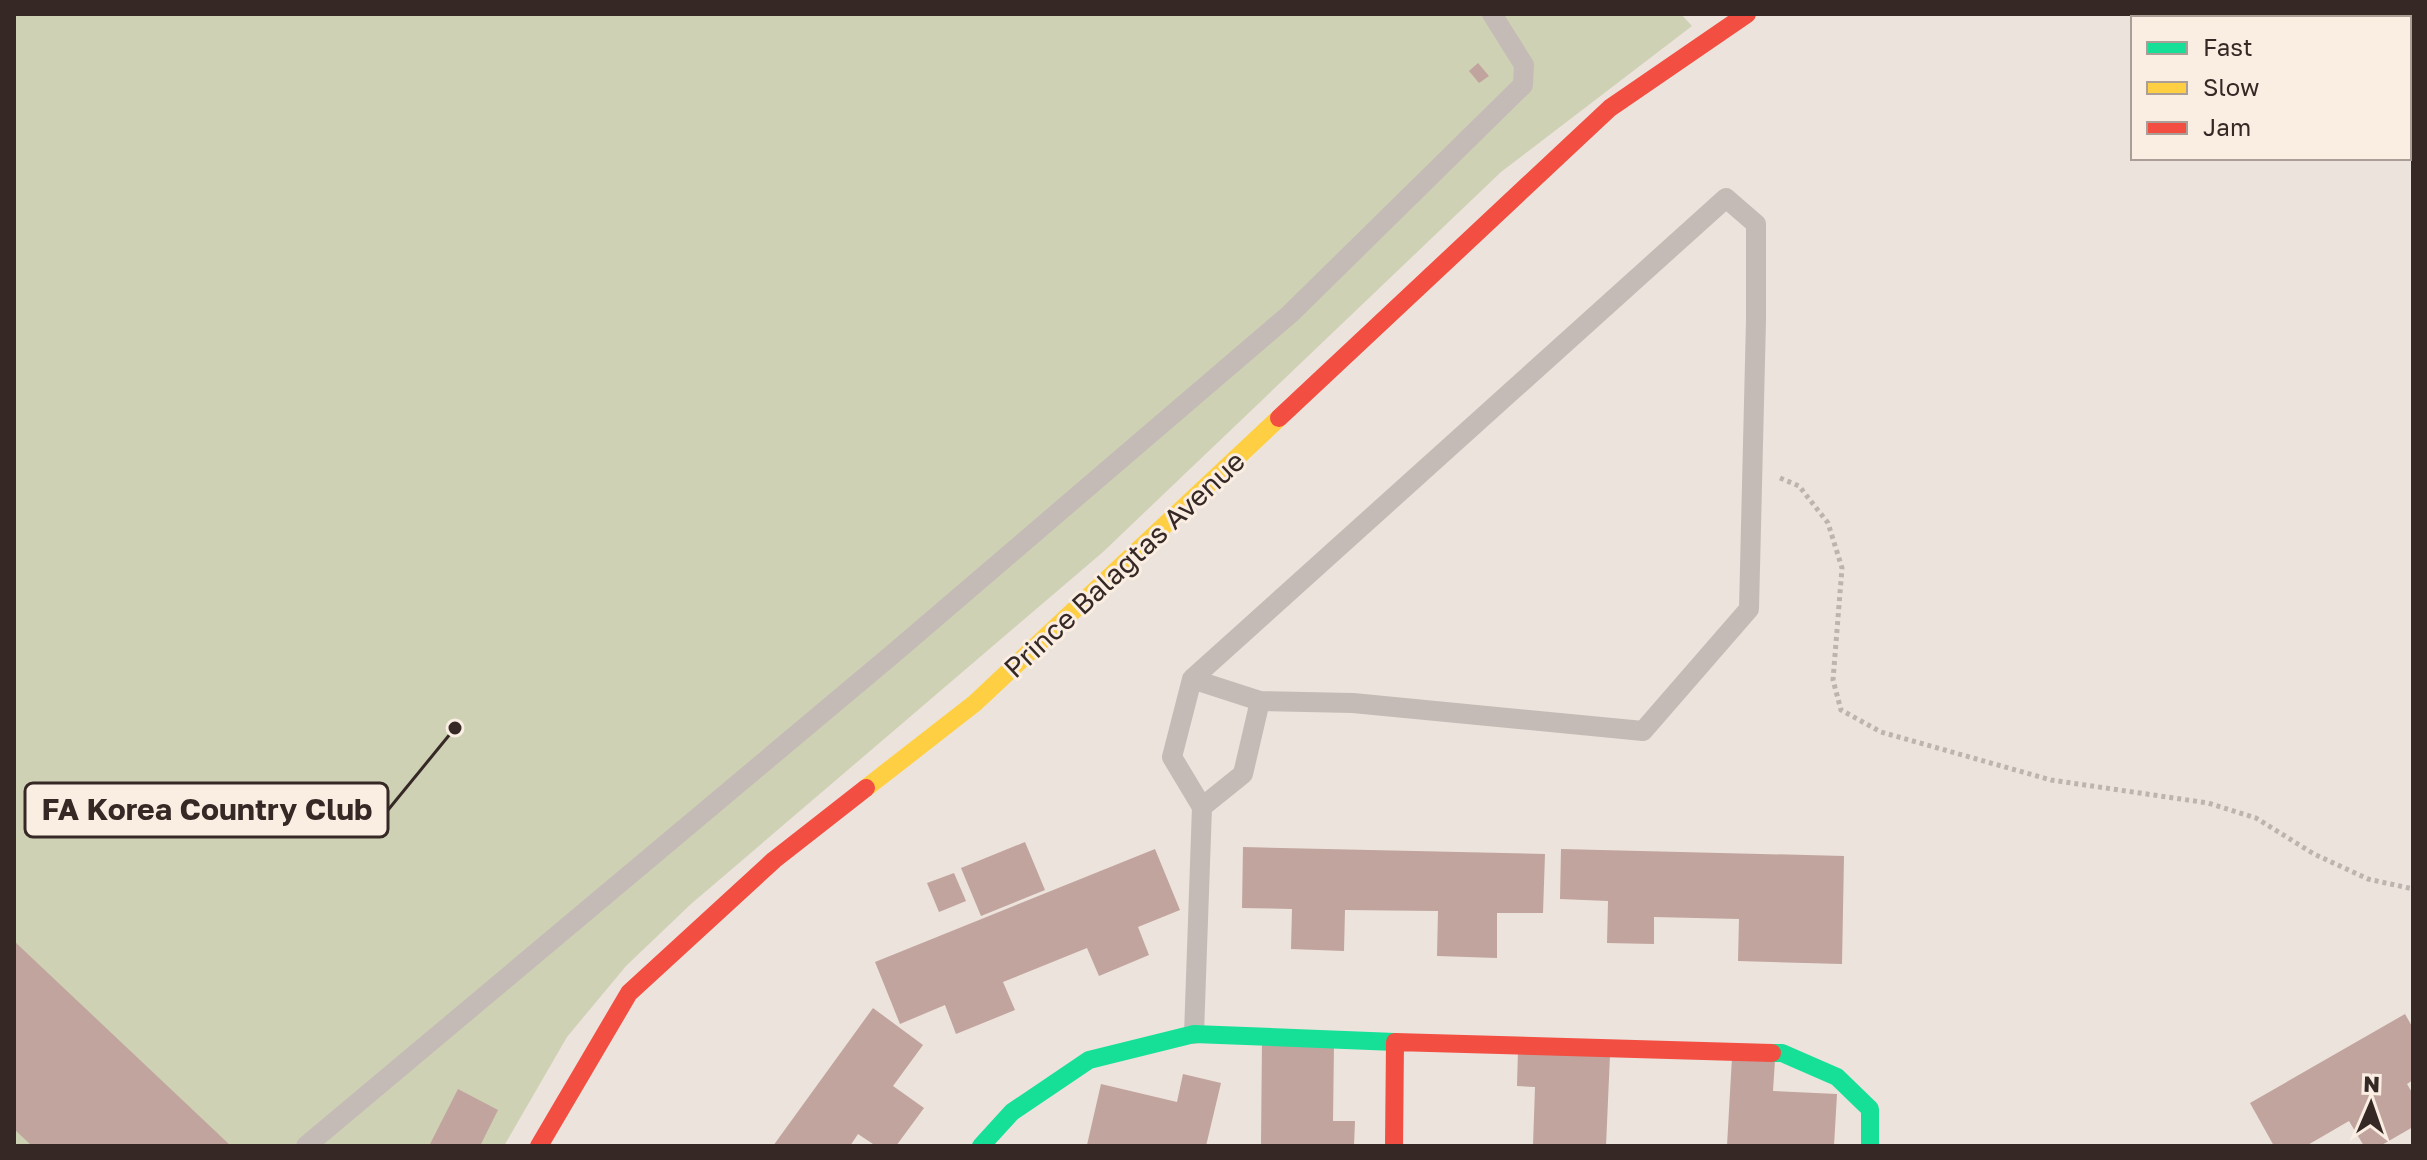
<svg xmlns="http://www.w3.org/2000/svg" width="2427" height="1160" viewBox="0 0 2427 1160" font-family="'Golos Text',sans-serif">
<style>
.green{fill:#cfd1b5}
.building{fill:#c1a49d}
.lines{fill:none;stroke-linecap:round;stroke-linejoin:round}
.path{stroke:#bdb4af;stroke-width:5;stroke-dasharray:4 4;stroke-linecap:butt}
.lane{stroke:#c4bbb6;stroke-width:20}
.fast{stroke:#16e098;stroke-width:18}
.slow{stroke:#ffcf43;stroke-width:18}
.jam{stroke:#f24e42;stroke-width:18}
.labels{text-anchor:middle;dominant-baseline:central;stroke-width:6;stroke-linejoin:round;paint-order:stroke}
.street-label{font-size:28px;fill:#352825;stroke:#faede2}
.leader{fill:none;stroke:#352825;stroke-width:3}
.callout-dot{fill:#352825;stroke:#faede2;stroke-width:3}
.callout{fill:#faede2;stroke:#352825;stroke-width:3}
.callout-label{font-size:30px;text-anchor:middle;font-weight:bold;fill:#352825}
</style>
<rect width="100%" height="100%" fill="#ece3dc"/>
<!-- green -->
<polygon class="green" points="14,14 1681,14 1692,26 1501,172 1103,552 691,904 626,966 567,1037 504,1146 14,1146"/>
<!-- building -->
<g class="building">
<polygon points="1478,63 1489,76 1479,83 1469,71"/>
<polygon points="1025,842 1045,890 981,916 961,868"/>
<polygon points="1243,847 1545,854 1543,913 1497,913 1497,958 1437,956 1438,911 1345,910 1344,951 1291,949 1292,909 1242,908"/>
<polygon points="1155,849 1180,910 1138,927 1149,955 1099,976 1087,948 1003,982 1015,1010 956,1034 945,1005 900,1024 875,962"/>
<polygon points="1561,849 1844,856 1842,964 1738,961 1739,919 1654,917 1654,944 1607,943 1608,901 1560,899"/>
<polygon points="954,873 966,901 939,912 927,883"/>
<polygon points="14,941 231,1146 32,1146 14,1129"/>
<polygon points="873,1008 923,1045 893,1086 924,1108 896,1146 876,1146 858,1134 850,1146 773,1146"/>
<polygon points="2405,1014 2413,1028 2413,1080 2407,1084 2413,1094 2413,1127 2380,1146 2364,1146 2349,1121 2306,1146 2274,1146 2250,1103"/>
<polygon points="1262,1041 1334,1043 1333,1121 1355,1121 1354,1146 1261,1146"/>
<polygon points="1518,1050 1610,1055 1606,1146 1533,1146 1535,1087 1517,1086"/>
<polygon points="1732,1057 1775,1060 1773,1091 1837,1094 1834,1146 1727,1146"/>
<polygon points="1183,1074 1221,1083 1206,1146 1087,1145 1101,1084 1177,1102"/>
<polygon points="458,1089 498,1110 480,1146 429,1146"/>
</g>
<g class="lines">
<!-- path -->
<polyline class="path" points="1780,478 1799,486 1828,523 1842,568 1833,680 1841,710 1881,732 2051,780 2208,803 2256,818 2314,854 2368,879 2413,889"/>
<!-- lane -->
<g class="lane">
<polyline points="1192,679 1260,701 1353,703 1643,731 1749,609 1756,320 1756,224 1726,198 1192,679 1172,757 1202,807"/>
<polyline points="1194,1034 1202,807 1243,774 1260,701"/>
<polyline points="306,1146 894,653 1290,314 1523,85 1524,65 1492,14"/>
</g>
<!-- fast -->
<g class="fast">
<polyline points="1772,1053 1782,1053 1837,1077 1870,1109 1870,1146"/>
<polyline points="981,1146 1012,1112 1089,1060 1194,1034 1395,1042"/>
</g>
<!-- slow -->
<polyline class="slow" points="866,788 975,703 1279,418"/>
<!-- jam -->
<g class="jam">
<polyline points="1279,418 1610,108 1747,14"/>
<polyline points="539,1146 629,993 774,860 866,788"/>
<polyline points="1394,1146 1395,1042 1772,1053"/>
</g>
</g>
<g class="labels">
<!-- street labels -->
<g class="street-label">
<text transform="translate(1124 564) rotate(-43)">Prince Balagtas Avenue</text>
</g>
</g>
<!-- callouts -->
<path class="leader" d="M455 728L388 810"/>
<circle class="callout-dot" cx="455" cy="728" r="8"/>
<rect class="callout" x="25" y="783" width="363" height="54" rx="8"/>
<g class="callout-label">
<text x="207" y="820">FA Korea Country Club</text>
</g>
<!-- border -->
<rect width="2427" height="1160" fill="none" stroke="#352825" stroke-width="32"/>
<!-- legend -->
<rect x="2131" y="16" width="280" height="144" fill="#faede2" stroke="#ab9e96" stroke-width="2"/>
<rect x="2147" y="42" width="40" height="12" fill="#16e098" stroke="#ab9e96" stroke-width="2"/>
<text x="2203" y="56" font-size="24" fill="#352825">Fast</text>
<rect x="2147" y="82" width="40" height="12" fill="#ffcf43" stroke="#ab9e96" stroke-width="2"/>
<text x="2203" y="96" font-size="24" fill="#352825">Slow</text>
<rect x="2147" y="122" width="40" height="12" fill="#f24e42" stroke="#ab9e96" stroke-width="2"/>
<text x="2203" y="136" font-size="24" fill="#352825">Jam</text>
<!-- north arrow -->
<g transform="translate(2371 1104) rotate(2)" stroke="#faede2" stroke-width="6" paint-order="stroke">
<path d="M0-6L14 30L0 20L-14 30Z" fill="#352825"/>
<text y="-12" font-size="22" font-weight="bold" text-anchor="middle" fill="#352825">N</text>
</g>
</svg>
